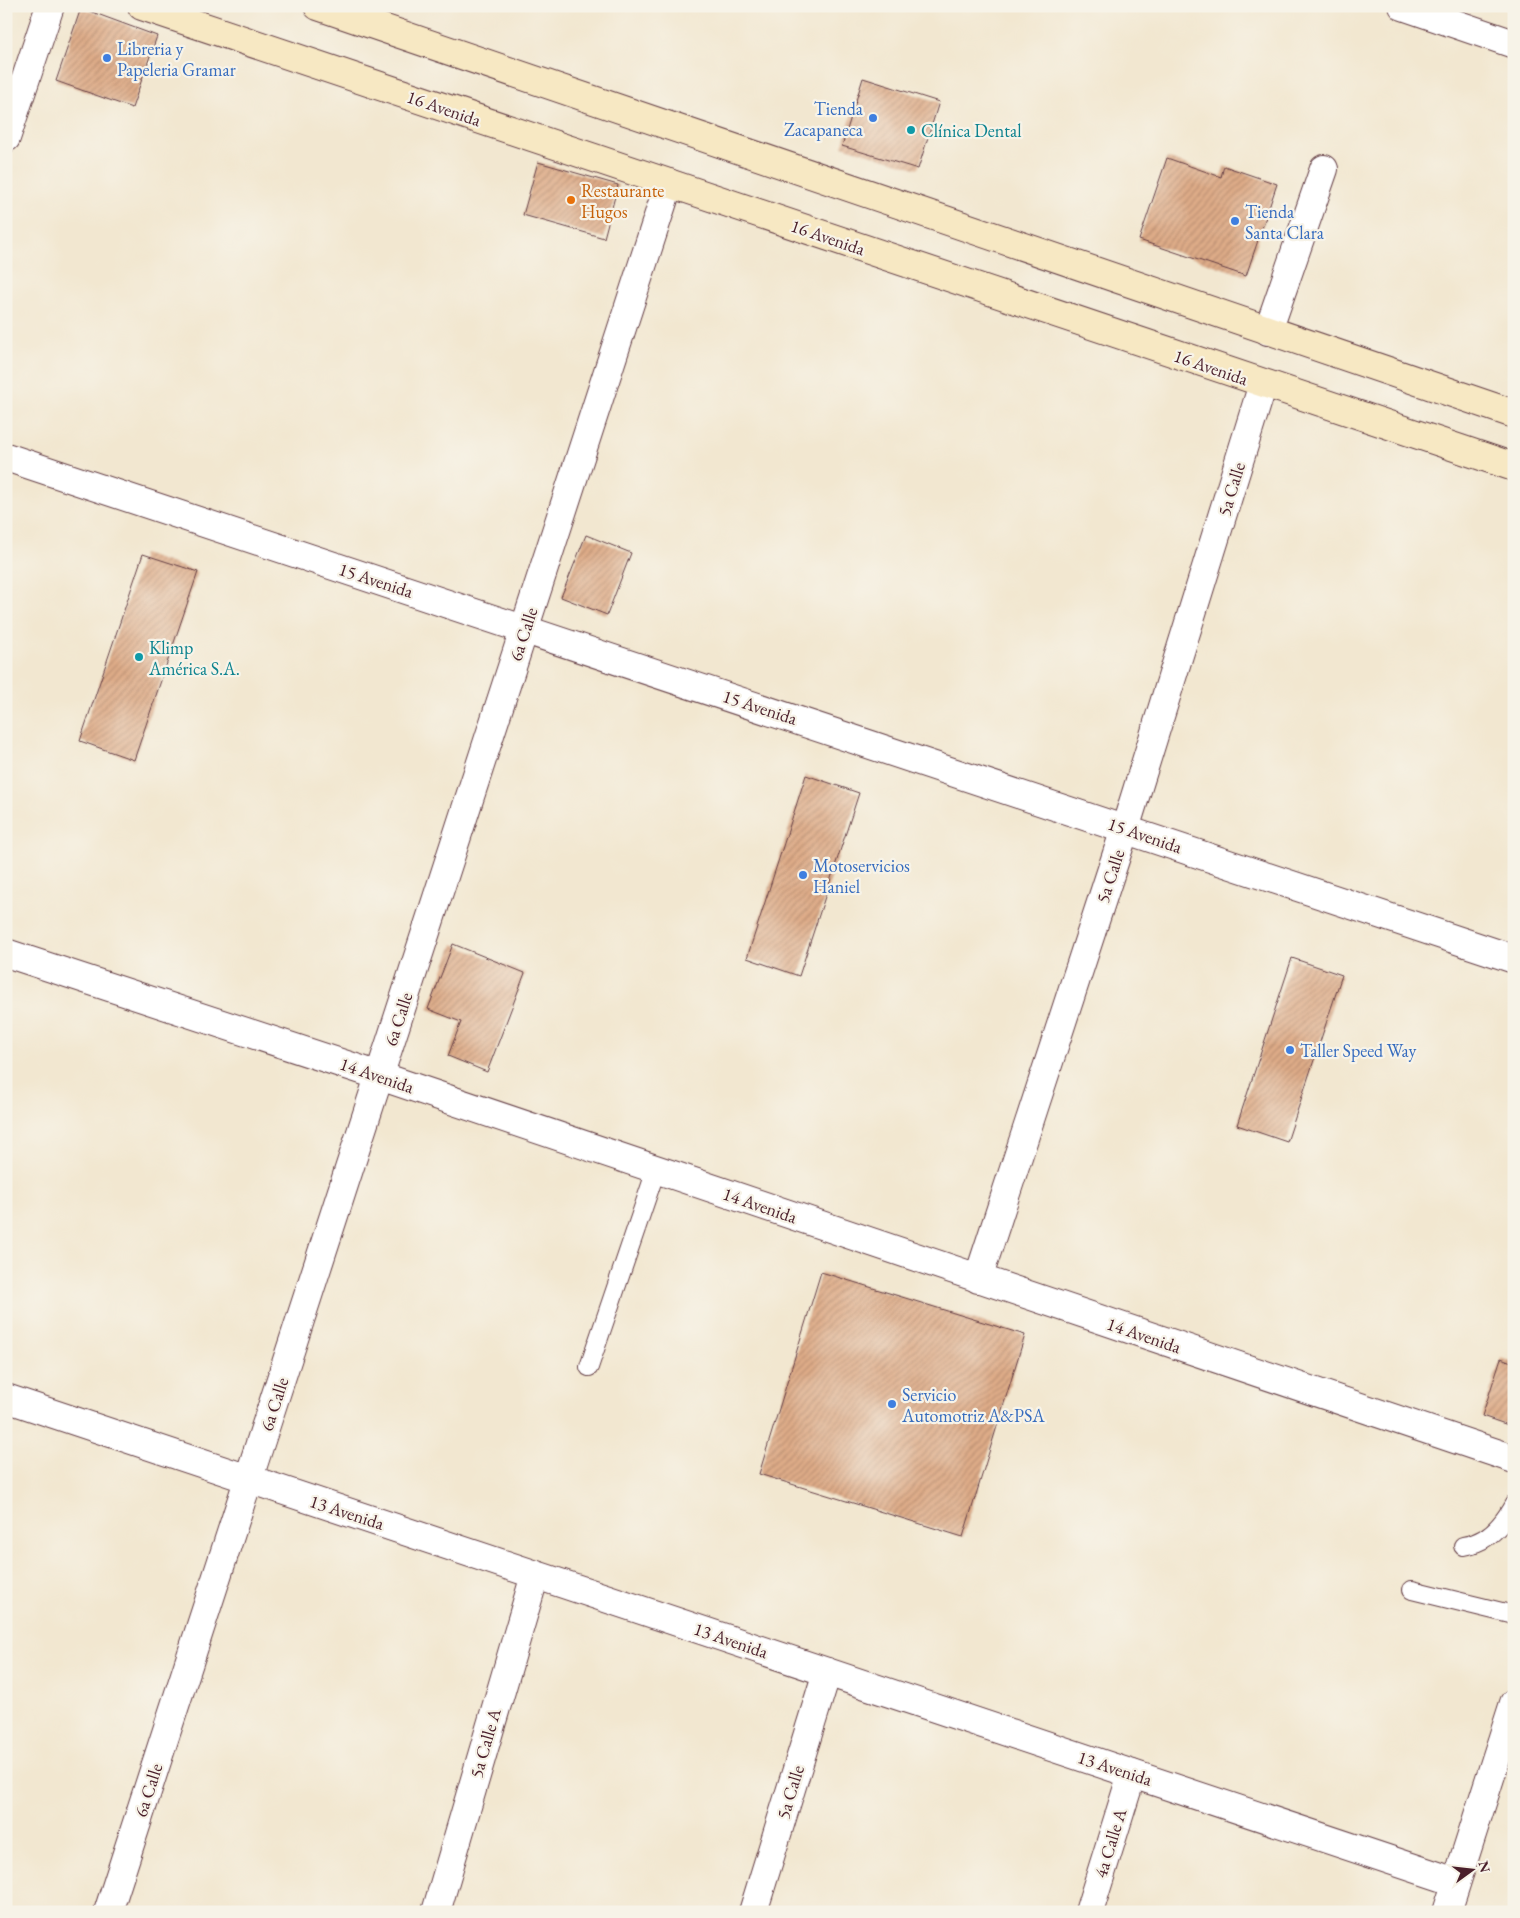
<svg xmlns="http://www.w3.org/2000/svg" width="1520" height="1918" viewBox="0 0 1520 1918" font-family="'EB Garamond',serif">
<style>
.building{fill:url(#building-hatch)}
.lines{fill:none;stroke-linecap:round;stroke-linejoin:round}
.service-casing{stroke:#633d44;stroke-width:20}
.minor-casing{stroke:#633d44;stroke-width:30}
.tertiary-casing{stroke:#633d44;stroke-width:30}
.secondary-casing{stroke:#633d44;stroke-width:30}
.service{stroke:#fff;stroke-width:18}
.minor{stroke:#fff;stroke-width:28}
.tertiary{stroke:#fff;stroke-width:28}
.secondary{stroke:#f7e8c3;stroke-width:28}
.shop-dot{fill:#3f7fe0;stroke:#f7f3e8;stroke-width:2}
.culture-dot{fill:#0f9aa8;stroke:#f7f3e8;stroke-width:2}
.food-dot{fill:#e8710a;stroke:#f7f3e8;stroke-width:2}
.labels{text-anchor:middle;dominant-baseline:central;stroke-width:4.5;stroke-linejoin:round;paint-order:stroke}
.shop-label{font-size:18px;fill:#366cbe;stroke:#f7f3e8;text-anchor:start}
.street-label{font-size:18px;fill:#4a1f2b;stroke:#f7f3e8}
.culture-label{font-size:18px;fill:#0d838f;stroke:#f7f3e8;text-anchor:start}
.food-label{font-size:18px;fill:#c56008;stroke:#f7f3e8;text-anchor:start}
</style>
<defs>
<pattern id="building-hatch" width="6" height="6" patternUnits="userSpaceOnUse" patternTransform="scale(1.25)"><rect width="6" height="6" fill="#deac88"/><path d="M-1 1l2-2M0 6l6-6M5 7l2-2" fill="none" stroke="#b68b6f"/></pattern>
</defs>
<rect width="100%" height="100%" fill="#f7f3e8"/>
<filter id="ink" filterUnits="userSpaceOnUse"><feTurbulence type="fractalNoise" baseFrequency=".02" numOctaves="2"/><feDisplacementMap in="SourceGraphic" scale="10" xChannelSelector="R" yChannelSelector="G"/><feConvolveMatrix kernelMatrix="1 2 1 2 8 2 1 2 1" color-interpolation-filters="sRGB"/></filter>
<filter id="wash" filterUnits="userSpaceOnUse"><feTurbulence type="fractalNoise" baseFrequency=".0096" numOctaves="4" result="noise"/><feDisplacementMap in="SourceGraphic" scale="20" xChannelSelector="R" yChannelSelector="G"/><feGaussianBlur stdDeviation="1.12" result="paint"/><feColorMatrix in="noise" values="0 0 0 0 0 0 0 0 0 0 0 0 0 0 0 0 0 1.4 0 .05"/><feComposite in="paint" operator="in"/></filter>
<g filter="url(#wash)">
<rect width="100%" height="100%" fill="#f2e7d0"/>
<g id="blocks">
<!-- building -->
<g class="building">
<polygon points="81,8 157,36 132,108 56,81"/>
<polygon points="863,78 939,102 918,169 842,146"/>
<polygon points="1167,158 1221,177 1224,166 1277,184 1246,276 1139,240"/>
<polygon points="538,162 618,185 604,238 523,215"/>
<polygon points="586,535 631,553 607,615 561,597"/>
<polygon points="143,554 198,572 134,760 80,741"/>
<polygon points="806,775 859,793 799,976 747,958"/>
<polygon points="453,944 525,973 487,1072 448,1056 461,1022 428,1009"/>
<polygon points="1292,958 1342,975 1287,1142 1237,1125"/>
<polygon points="821,1272 1025,1335 963,1537 759,1474"/>
<polygon points="1501,1358 1514,1363 1514,1427 1482,1416"/>
</g>
</g>
</g>
<g filter="url(#ink)">
<use href="#blocks" fill-opacity="0" stroke="#633d44" stroke-width="1"/>
<g class="lines">
<!-- service casing -->
<g class="service-casing">
<g id="service">
<polyline points="589,1367 656,1170"/>
<path d="M1463,1546C1487,1543 1503,1525 1514,1504"/>
<polyline points="1412,1590 1514,1615"/>
</g>
</g>
<!-- minor casing -->
<g class="minor-casing">
<g id="minor">
<polyline points="1403,6 1514,44"/>
<polyline points="6,138 50,6"/>
<polyline points="1268,331 1324,169"/>
<polyline points="6,457 1514,959"/>
<polyline points="978,1279 1125,829 1263,384"/>
<polyline points="6,1398 1456,1882"/>
<polyline points="108,1912 669,183"/>
<polyline points="436,1912 535,1575"/>
<polyline points="753,1912 827,1672"/>
<polyline points="1089,1912 1132,1774"/>
<polyline points="1447,1912 1514,1703"/>
</g>
</g>
<!-- tertiary casing -->
<g class="tertiary-casing">
<polyline id="tertiary" points="6,953 380,1076 1514,1459"/>
</g>
<!-- secondary casing -->
<g class="secondary-casing">
<g id="secondary">
<polyline points="142,6 1514,467"/>
<polyline points="318,6 1514,414"/>
</g>
</g>
<!-- service -->
<use href="#service" class="service"/>
<!-- minor -->
<use href="#minor" class="minor"/>
<!-- tertiary -->
<use href="#tertiary" class="tertiary"/>
<!-- secondary -->
<use href="#secondary" class="secondary"/>
</g>
</g>
<!-- markers -->
<g class="shop-dot">
<circle cx="107" cy="58" r="5"/>
<circle cx="873" cy="118" r="5"/>
<circle cx="1235" cy="221" r="5"/>
<circle cx="803" cy="875" r="5"/>
<circle cx="1290" cy="1050" r="5"/>
<circle cx="892" cy="1404" r="5"/>
</g>
<g class="culture-dot">
<circle cx="911" cy="130" r="5"/>
<circle cx="139" cy="657" r="5"/>
</g>
<circle class="food-dot" cx="571" cy="200" r="5"/>
<g class="labels">
<!-- shop labels -->
<g class="shop-label">
<text x="117" y="48">Libreria y<tspan x="117" dy="21">Papeleria Gramar</tspan></text>
<text x="863" y="108" text-anchor="end">Tienda<tspan x="863" dy="21">Zacapaneca</tspan></text>
<text x="1245" y="211">Tienda<tspan x="1245" dy="21">Santa Clara</tspan></text>
<text x="813" y="865">Motoservicios<tspan x="813" dy="21">Haniel</tspan></text>
<text x="1300" y="1050">Taller Speed Way</text>
<text x="902" y="1394">Servicio<tspan x="902" dy="21">Automotriz A&amp;PSA</tspan></text>
</g>
<!-- street labels -->
<g class="street-label">
<text transform="translate(444 108) rotate(19)">16 Avenida</text>
<text transform="translate(828 237) rotate(19)">16 Avenida</text>
<text transform="translate(1211 367) rotate(19)">16 Avenida</text>
<text transform="translate(1231 489) rotate(-73)">5a Calle</text>
<text transform="translate(376 580) rotate(18)">15 Avenida</text>
<text transform="translate(523 634) rotate(-72)">6a Calle</text>
<text transform="translate(760 707) rotate(18)">15 Avenida</text>
<text transform="translate(1145 835) rotate(19)">15 Avenida</text>
<text transform="translate(1110 876) rotate(-72)">5a Calle</text>
<text transform="translate(398 1019) rotate(-72)">6a Calle</text>
<text transform="translate(377 1075) rotate(19)">14 Avenida</text>
<text transform="translate(760 1205) rotate(19)">14 Avenida</text>
<text transform="translate(1144 1335) rotate(19)">14 Avenida</text>
<text transform="translate(274 1404) rotate(-72)">6a Calle</text>
<text transform="translate(347 1512) rotate(18)">13 Avenida</text>
<text transform="translate(731 1640) rotate(19)">13 Avenida</text>
<text transform="translate(485 1743) rotate(-74)">5a Calle A</text>
<text transform="translate(1115 1768) rotate(18)">13 Avenida</text>
<text transform="translate(148 1790) rotate(-72)">6a Calle</text>
<text transform="translate(790 1792) rotate(-73)">5a Calle</text>
<text transform="translate(1110 1843) rotate(-73)">4a Calle A</text>
</g>
<!-- culture labels -->
<g class="culture-label">
<text x="921" y="130">Clínica Dental</text>
<text x="149" y="647">Klimp<tspan x="149" dy="21">América S.A.</tspan></text>
</g>
<!-- food labels -->
<g class="food-label">
<text x="581" y="190">Restaurante<tspan x="581" dy="21">Hugos</tspan></text>
</g>
</g>
<!-- margin -->
<rect width="1520" height="1918" fill="none" stroke="#f7f3e8" stroke-width="25"/>
<!-- north arrow -->
<g transform="translate(1472 1870) rotate(75)" stroke="#f7f3e8" stroke-width="4" paint-order="stroke">
<path d="M0-4L9 19L0 12L-9 19Z" fill="#4a1f2b"/>
<text y="-8" font-size="14" font-weight="bold" text-anchor="middle" fill="#4a1f2b">N</text>
</g>
</svg>
